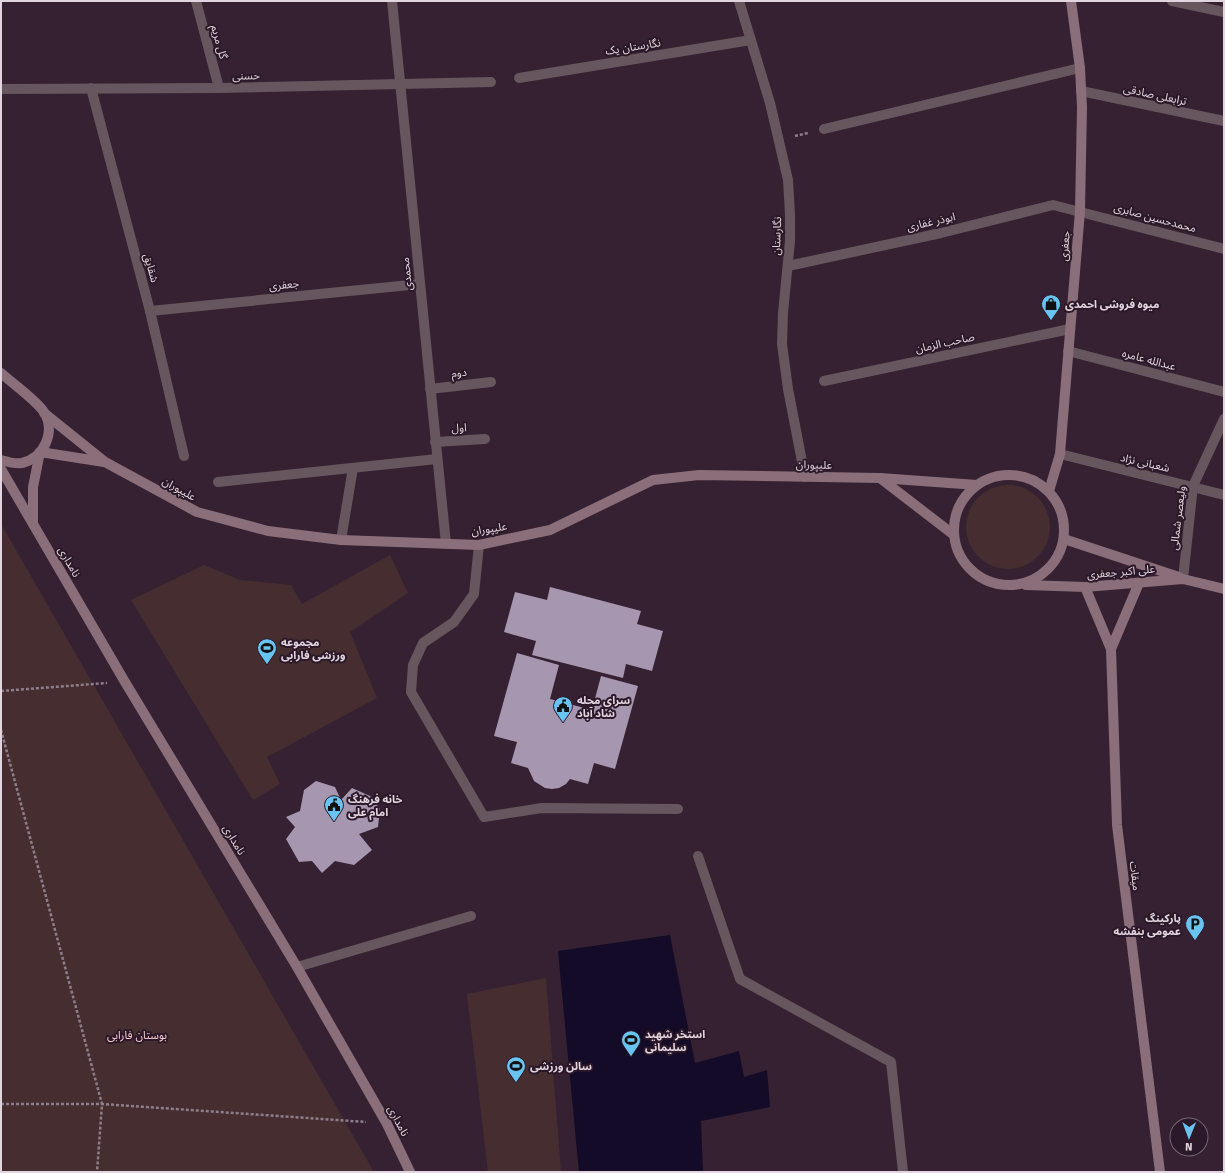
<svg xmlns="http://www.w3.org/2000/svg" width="1225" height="1173" viewBox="0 0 1225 1173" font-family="'Fira Sans','Noto Sans Arabic',sans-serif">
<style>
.green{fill:#462e30}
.water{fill:#130b27}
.building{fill:#a696b0}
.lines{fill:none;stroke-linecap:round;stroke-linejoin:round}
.path{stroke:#8e7d8b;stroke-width:2.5;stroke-dasharray:3 2;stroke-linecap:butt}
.lane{stroke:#67565d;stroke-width:10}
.street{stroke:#67565d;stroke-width:10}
.secondary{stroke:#8a6e79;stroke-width:10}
.labels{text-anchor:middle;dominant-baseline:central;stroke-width:4;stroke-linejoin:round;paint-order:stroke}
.street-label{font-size:11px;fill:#e3d5e0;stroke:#2b1828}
.poi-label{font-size:11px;font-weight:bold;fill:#e3d5e0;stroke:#2b1828;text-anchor:start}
.park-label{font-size:11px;fill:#facdd1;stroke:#2b1828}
</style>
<rect width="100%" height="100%" fill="#352132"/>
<!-- green -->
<g class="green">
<circle cx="1008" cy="527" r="42"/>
<polygon points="1,524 374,1172 1,1172"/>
<polygon points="390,555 408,593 350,632 377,698 267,757 280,784 253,800 131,600 204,565 240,580 291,585 302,604"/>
<polygon points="546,978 561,1172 488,1172 467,994"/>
</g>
<!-- water -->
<polygon class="water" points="670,935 695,1063 739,1051 744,1077 767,1070 770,1107 701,1121 703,1172 579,1172 558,951"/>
<!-- building -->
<g class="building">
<polygon points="550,587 641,611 637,624 663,631 652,671 626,664 623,678 532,655 536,641 504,632 515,592 547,600"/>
<polygon points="517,653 559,665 550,699 592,710 601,676 638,686 615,769 594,763 588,784 570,779 566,784 559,788 552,789 545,788 534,781 528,768 511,763 517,742 494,736"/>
<polygon points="316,781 335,787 341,800 352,788 370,796 380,809 378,827 359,834 372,850 354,865 335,861 322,873 312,861 299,862 286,839 295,827 286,817 300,811 304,790"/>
</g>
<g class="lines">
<!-- path -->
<g class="path">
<polyline points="795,136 808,133"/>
<polyline points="1,691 107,683"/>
<polyline points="1,730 102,1104 97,1172"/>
<polyline points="1,1104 102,1104 366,1122"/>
</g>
<!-- lane -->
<g class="lane">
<polyline points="479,545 474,594 454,622 423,643 413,665 411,692 484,817 542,808 678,809"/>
<polyline points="698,856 740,979 891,1062 903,1172"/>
<polyline points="297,967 471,916"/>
</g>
<!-- street -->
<g class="street">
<polyline points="196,1 219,88"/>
<polyline points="392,1 446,544"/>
<polyline points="739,1 770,103 788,180 790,215 790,241 783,313 782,344 788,389 805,477"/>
<polyline points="1172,1 1224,12"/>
<polyline points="519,78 751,40"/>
<polyline points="91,88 150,311 184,456"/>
<polyline points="1,89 219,88 491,82"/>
<polyline points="1081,91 1224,121"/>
<polyline points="824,129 1080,68"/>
<polyline points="788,266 941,233 1053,205 1224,249"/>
<polyline points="150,311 420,284"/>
<polyline points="1068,351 1224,392"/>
<polyline points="824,381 1070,329"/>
<polyline points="430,389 491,382"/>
<polyline points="435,442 485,439"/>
<polyline points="1060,454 1224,495"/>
<polyline points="218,482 437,459"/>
<polyline points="341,540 353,468"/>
<polyline points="1183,579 1193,486 1224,419"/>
</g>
<!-- secondary -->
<g class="secondary">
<path d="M1,373C13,384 35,399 44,412C56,432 44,458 22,463C14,464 8,462 1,460"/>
<polyline points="44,413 105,462 197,512 268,531 341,540 479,545 550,530 653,480 699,475 880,478 977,485"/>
<polyline points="1,469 125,682 297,967 387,1124 410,1172"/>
<circle cx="1009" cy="530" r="55"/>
<polyline points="880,478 954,535"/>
<polyline points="1049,491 1060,454 1080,211 1082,107 1080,68 1071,1"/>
<polyline points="33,521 33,487 40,452 104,462"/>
<polyline points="1064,539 1179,577"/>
<polyline points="1026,585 1085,587 1183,579 1224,589"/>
<polyline points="1085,587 1111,649 1117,825 1160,1172"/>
<polyline points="1111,649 1139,583"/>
</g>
</g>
<!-- icons -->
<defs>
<g id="shop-pin" transform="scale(1)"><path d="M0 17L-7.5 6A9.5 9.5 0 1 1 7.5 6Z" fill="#69c3f1" stroke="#2b1828"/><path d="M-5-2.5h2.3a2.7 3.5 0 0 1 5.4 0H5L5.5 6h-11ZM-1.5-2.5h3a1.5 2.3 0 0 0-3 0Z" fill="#111"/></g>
<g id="stadium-pin" transform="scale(1)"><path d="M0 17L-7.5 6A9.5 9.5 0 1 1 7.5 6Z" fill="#69c3f1" stroke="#2b1828"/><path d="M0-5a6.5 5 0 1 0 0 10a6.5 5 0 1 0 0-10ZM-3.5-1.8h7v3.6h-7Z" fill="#111"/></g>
<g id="civic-pin" transform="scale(1)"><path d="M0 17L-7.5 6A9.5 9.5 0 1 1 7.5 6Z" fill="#69c3f1" stroke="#2b1828"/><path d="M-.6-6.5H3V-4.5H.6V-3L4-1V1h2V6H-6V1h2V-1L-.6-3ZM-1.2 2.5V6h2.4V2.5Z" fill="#111"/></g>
<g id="parking-pin" transform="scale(1)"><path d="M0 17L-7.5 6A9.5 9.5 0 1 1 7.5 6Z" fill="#69c3f1" stroke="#2b1828"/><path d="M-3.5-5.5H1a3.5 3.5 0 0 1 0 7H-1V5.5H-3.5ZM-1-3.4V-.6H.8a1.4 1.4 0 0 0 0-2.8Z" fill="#111"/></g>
</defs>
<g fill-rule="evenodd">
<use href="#shop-pin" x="1051" y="304"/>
<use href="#stadium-pin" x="267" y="648"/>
<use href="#civic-pin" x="563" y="706"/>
<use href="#civic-pin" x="334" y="805"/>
<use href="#parking-pin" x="1195" y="924"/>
<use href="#stadium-pin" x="631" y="1040"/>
<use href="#stadium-pin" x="516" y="1066"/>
</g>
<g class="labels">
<!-- street labels -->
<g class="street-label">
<text transform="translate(219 42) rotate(75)">گل مریم</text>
<text transform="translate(633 47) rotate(-9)">نگارستان یک</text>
<text transform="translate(246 76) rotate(-1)">حسنی</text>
<text transform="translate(1155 95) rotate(12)">ترابعلی صادقی</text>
<text transform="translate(1155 218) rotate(15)">محمدحسین صابری</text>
<text transform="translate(931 222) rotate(-13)">ابوذر غفاری</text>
<text transform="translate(777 236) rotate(-88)">نگارستان</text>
<text transform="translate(1065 246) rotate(-85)">جعفری</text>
<text transform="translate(151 268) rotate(75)">شقایق</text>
<text transform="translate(407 274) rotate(-96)">محمدی</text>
<text transform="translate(284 285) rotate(-6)">جعفری</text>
<text transform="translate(945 343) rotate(-12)">صاحب الزمان</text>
<text transform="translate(1149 360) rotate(15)">عبدالله عامره</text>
<text transform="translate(459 373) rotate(-7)">دوم</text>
<text transform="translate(459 428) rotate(-3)">اول</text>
<text transform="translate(1145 463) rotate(13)">شعبانی نژاد</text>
<text transform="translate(814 465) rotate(1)">علیپوران</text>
<text transform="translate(179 489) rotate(29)">علیپوران</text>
<text transform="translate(1178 518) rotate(-83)">ولیعصر شمالی</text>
<text transform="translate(489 529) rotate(-9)">علیپوران</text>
<text transform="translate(69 562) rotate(60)">نامداری</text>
<text transform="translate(1121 572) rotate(-5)">علی اکبر جعفری</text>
<text transform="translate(234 840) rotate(59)">نامداری</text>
<text transform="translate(1135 876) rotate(83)">میقات</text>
<text transform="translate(398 1121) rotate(62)">نامداری</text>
</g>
<!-- poi labels -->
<g class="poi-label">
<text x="1065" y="304">میوه فروشی احمدی</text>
<text x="281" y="642">مجموعه<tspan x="281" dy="13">ورزشی فارابی</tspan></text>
<text x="577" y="700">سرای محله<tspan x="577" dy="13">شاد آباد</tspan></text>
<text x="348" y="799">خانه فرهنگ<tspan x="348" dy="13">امام علی</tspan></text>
<text x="1181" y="918" text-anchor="end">پارکینگ<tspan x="1181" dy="13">عمومی بنفشه</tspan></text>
<text x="645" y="1034">استخر شهید<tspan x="645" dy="13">سلیمانی</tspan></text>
<text x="530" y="1066">سالن ورزشی</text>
</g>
<!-- park labels -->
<g class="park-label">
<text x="137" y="1035">بوستان فارابی</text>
</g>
</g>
<!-- border -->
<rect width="1225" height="1173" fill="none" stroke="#e3d5e0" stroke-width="4"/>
<!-- north arrow -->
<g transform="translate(1189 1137) rotate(181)"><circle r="19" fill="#2b1828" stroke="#756472"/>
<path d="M0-3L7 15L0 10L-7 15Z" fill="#69c3f1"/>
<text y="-6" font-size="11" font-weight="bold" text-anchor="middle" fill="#e3d5e0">N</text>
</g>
</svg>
